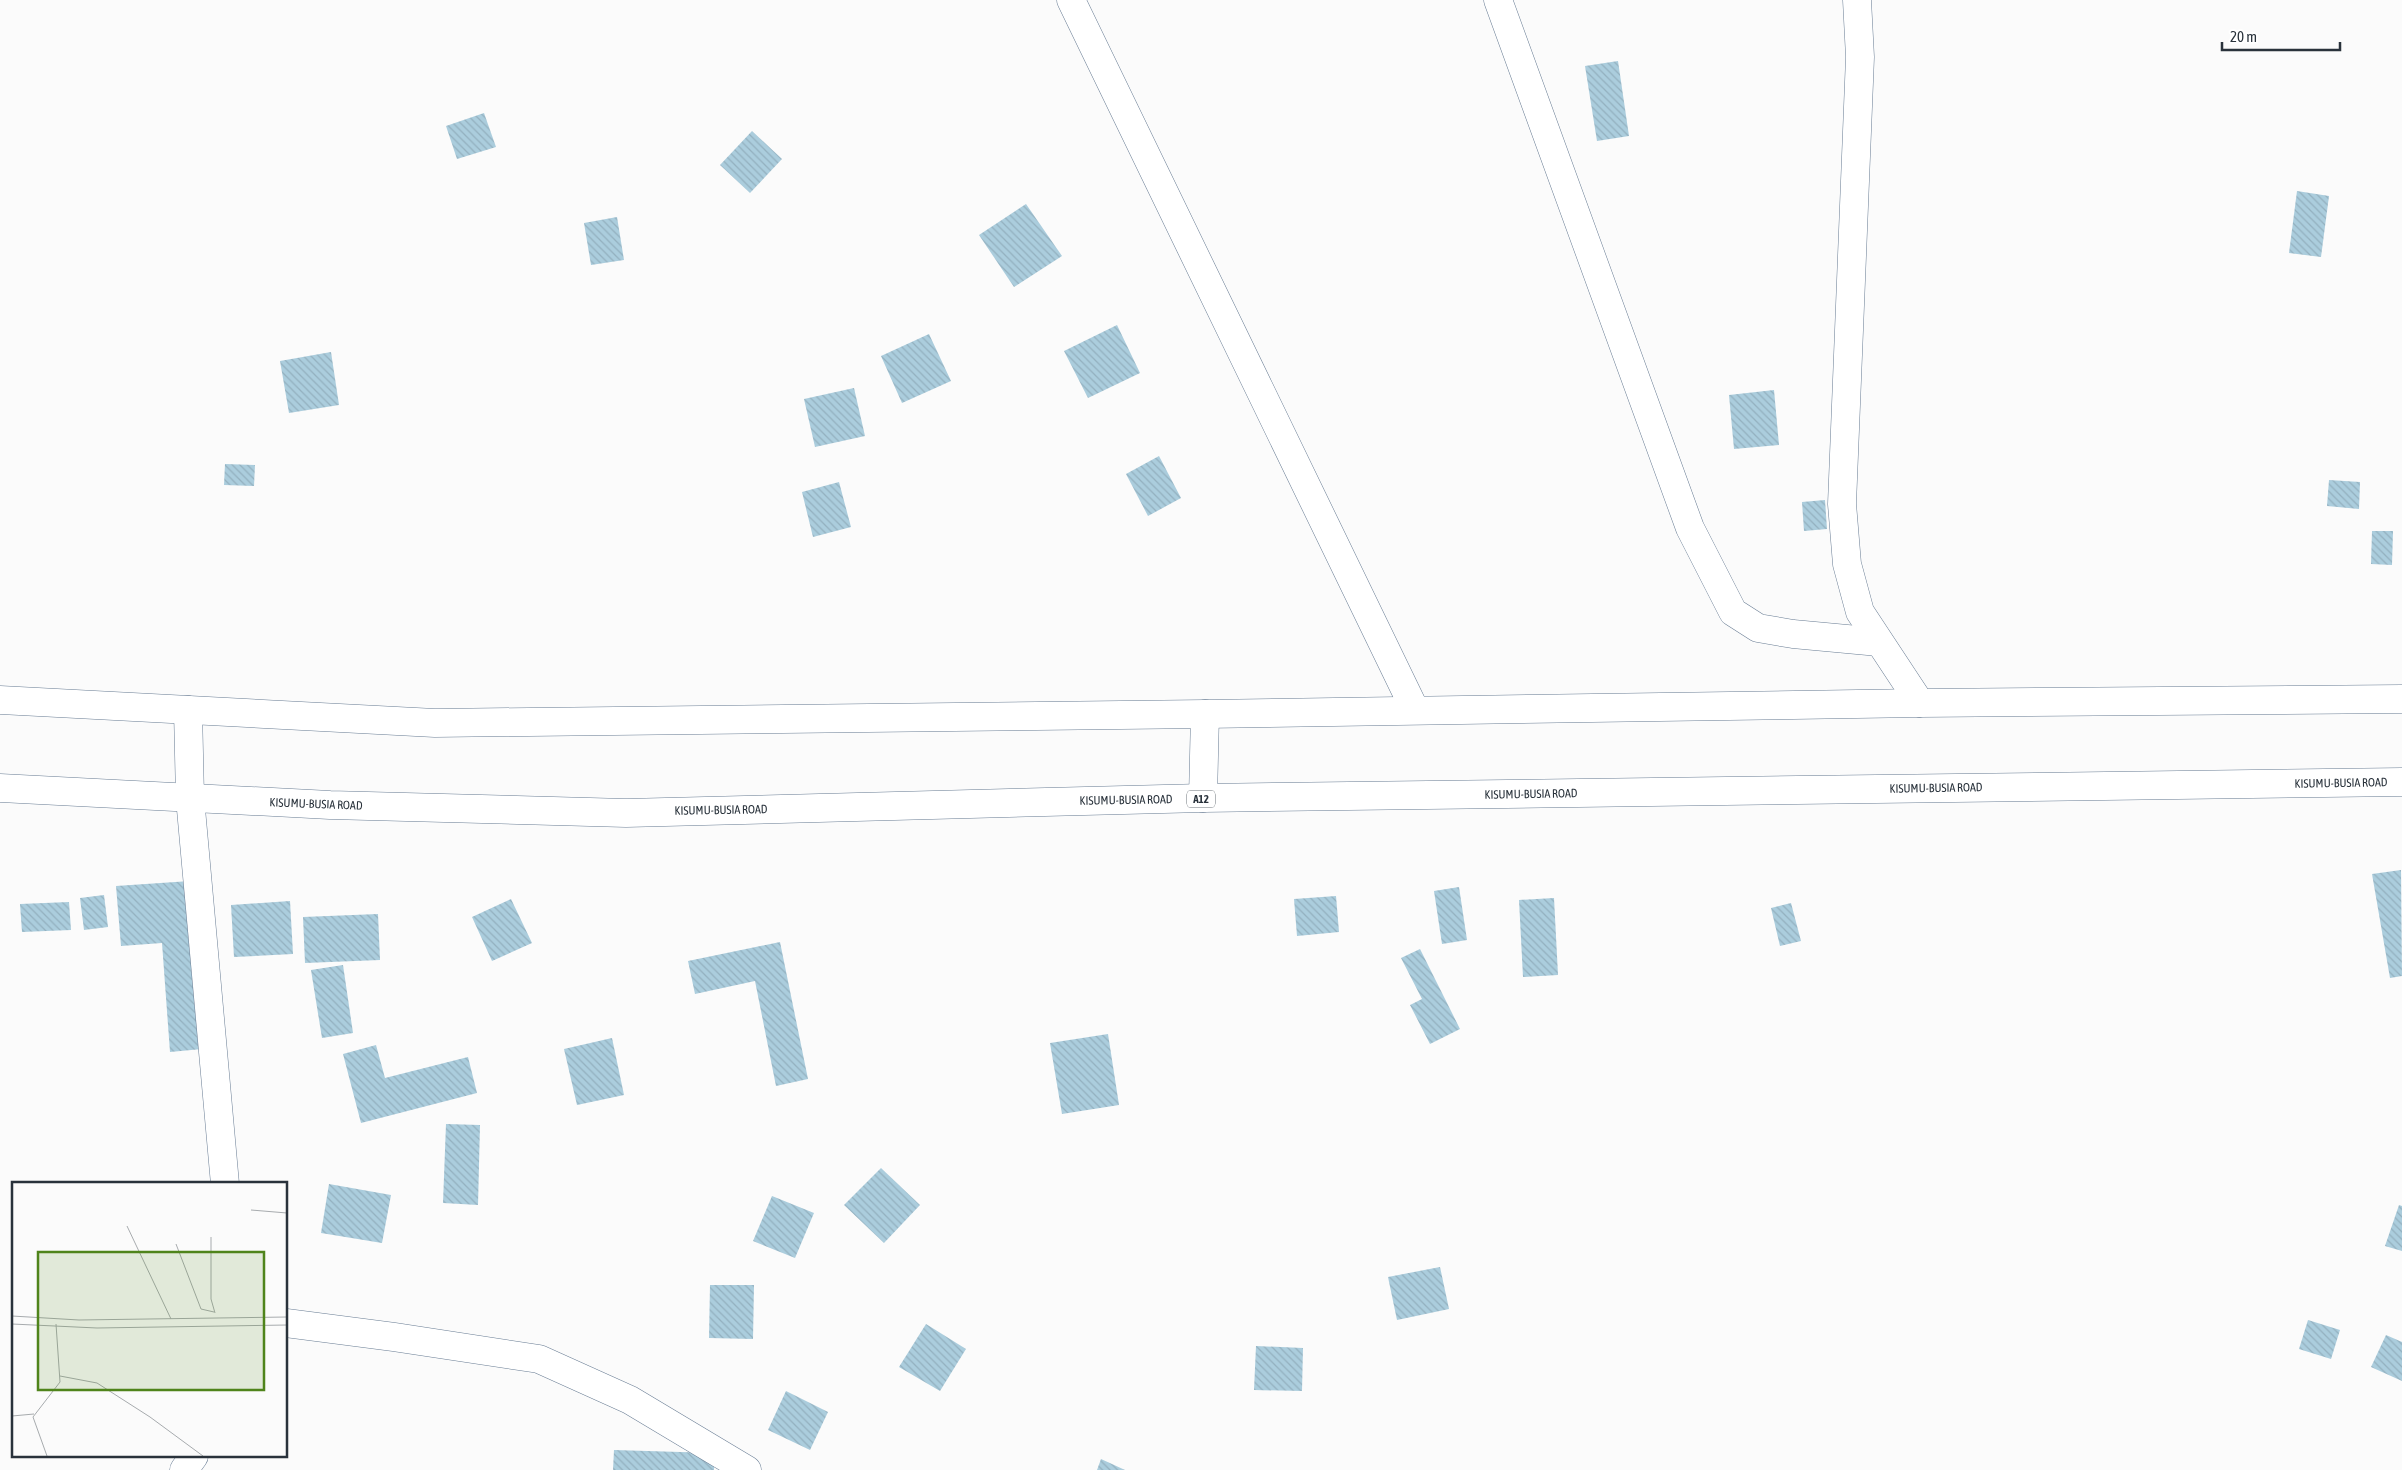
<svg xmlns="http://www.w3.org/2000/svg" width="2402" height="1470" viewBox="0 0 2402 1470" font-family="'Asap Condensed',sans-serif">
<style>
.building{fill:url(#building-back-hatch)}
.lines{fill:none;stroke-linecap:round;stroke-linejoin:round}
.street-casing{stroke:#697d94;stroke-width:29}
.highway-casing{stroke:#697d94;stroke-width:29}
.street{stroke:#fff;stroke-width:28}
.highway{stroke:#fff;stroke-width:28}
.labels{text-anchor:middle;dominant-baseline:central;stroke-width:4;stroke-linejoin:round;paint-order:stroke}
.shield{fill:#fff;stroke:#697076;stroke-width:1}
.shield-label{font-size:11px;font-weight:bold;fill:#29323b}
.street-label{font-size:12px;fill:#29323b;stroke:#fff}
.inset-road{fill:none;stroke:#a7abae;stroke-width:1}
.view{fill:#4f841b;fill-opacity:0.15;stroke:#4f841b;stroke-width:2.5}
.inset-edge{fill:none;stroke:#29323b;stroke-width:2.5}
</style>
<defs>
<pattern id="building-back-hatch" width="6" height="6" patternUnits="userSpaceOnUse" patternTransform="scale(1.25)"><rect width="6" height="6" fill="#abcddd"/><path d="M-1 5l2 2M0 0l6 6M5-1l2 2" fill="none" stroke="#93b0bf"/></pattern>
</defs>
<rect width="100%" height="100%" fill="#fbfbfb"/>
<!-- building -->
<g class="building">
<polygon points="1618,61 1629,136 1597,141 1585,66"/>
<polygon points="484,113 496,147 457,159 446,126"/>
<polygon points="752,131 782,159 750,193 720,165"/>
<polygon points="2297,191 2329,196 2321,257 2289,253"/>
<polygon points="1026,204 1062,256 1014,287 979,235"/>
<polygon points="617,217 624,260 591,265 584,223"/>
<polygon points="1117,325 1140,373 1088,398 1064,351"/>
<polygon points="929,334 951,381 902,403 881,356"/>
<polygon points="331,352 339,405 289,413 280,361"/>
<polygon points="854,388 865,436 815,447 804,399"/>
<polygon points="1774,390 1779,445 1734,449 1729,395"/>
<polygon points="1159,456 1181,498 1148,516 1126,474"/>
<polygon points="225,464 255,465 254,486 224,485"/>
<polygon points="2329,480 2360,482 2359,509 2327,506"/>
<polygon points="839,482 851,527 813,537 802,492"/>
<polygon points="1825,500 1827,529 1804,531 1802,502"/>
<polygon points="2372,531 2393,531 2392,565 2371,564"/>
<polygon points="2401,870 2402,976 2390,978 2372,874"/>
<polygon points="190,881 202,1049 170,1052 162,943 121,946 116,886"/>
<polygon points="1459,887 1467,940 1442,944 1434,891"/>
<polygon points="104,895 108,927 84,930 80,898"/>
<polygon points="1336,896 1339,932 1297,936 1294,899"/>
<polygon points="1554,898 1558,975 1523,977 1519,900"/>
<polygon points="511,899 532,943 492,961 472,917"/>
<polygon points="290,901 293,954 234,957 231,905"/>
<polygon points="69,902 71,930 22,932 20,904"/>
<polygon points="1791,903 1801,941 1780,946 1771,908"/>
<polygon points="378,914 380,960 305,963 303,917"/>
<polygon points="780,942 808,1079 776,1086 755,981 695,994 688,961"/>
<polygon points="1420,949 1460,1029 1430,1044 1410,1005 1422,999 1401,958"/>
<polygon points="343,965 353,1033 322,1038 311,970"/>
<polygon points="1108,1034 1119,1105 1062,1114 1050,1043"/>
<polygon points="612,1038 624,1095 577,1105 564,1049"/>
<polygon points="376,1045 385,1078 468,1057 477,1093 361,1123 343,1054"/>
<polygon points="446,1124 480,1125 478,1205 443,1203"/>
<polygon points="881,1168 920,1205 884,1243 844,1205"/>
<polygon points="329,1184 391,1195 382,1243 321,1233"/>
<polygon points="772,1196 814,1213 795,1258 753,1241"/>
<polygon points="2399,1205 2402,1206 2402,1251 2385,1246"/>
<polygon points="1440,1267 1449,1309 1397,1320 1388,1277"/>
<polygon points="710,1285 754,1285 753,1339 709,1338"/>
<polygon points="2308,1320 2340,1330 2331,1359 2299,1349"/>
<polygon points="926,1324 966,1349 940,1391 899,1367"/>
<polygon points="2386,1335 2402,1342 2402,1381 2371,1367"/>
<polygon points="1256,1346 1303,1348 1302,1391 1254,1390"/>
<polygon points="786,1391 828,1412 810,1450 768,1430"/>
<polygon points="614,1450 714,1453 714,1470 613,1470"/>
<polygon points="1101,1459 1125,1470 1097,1470"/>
</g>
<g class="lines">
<!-- street casing -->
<g class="street-casing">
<g id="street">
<polyline points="1071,0 1415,710"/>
<polyline points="1498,0 1690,528 1733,612 1758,628 1793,634 1879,642"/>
<polyline points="1857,0 1860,57 1842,504 1847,564 1860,612 1920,703"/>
<polyline points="0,700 435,723 1205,714 1920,703 2402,699"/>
<polyline points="188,710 190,798 225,1184"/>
<polyline points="1203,798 1205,714"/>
<polyline points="286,1323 394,1337 539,1359 630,1400 747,1470"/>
<polyline points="184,1470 194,1456"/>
</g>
</g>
<!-- highway casing -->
<g class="highway-casing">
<polyline id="highway" points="0,788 330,805 626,813 1203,798 2402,782"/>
</g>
<!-- street -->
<use href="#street" class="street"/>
<!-- highway -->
<use href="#highway" class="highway"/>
</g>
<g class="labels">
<!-- shield labels -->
<rect class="shield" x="1187" y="790.5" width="28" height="17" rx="4"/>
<g class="shield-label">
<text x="1201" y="799">A12</text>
</g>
<!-- street labels -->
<g class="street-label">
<text transform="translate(2341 783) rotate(-1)">KISUMU-BUSIA ROAD</text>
<text transform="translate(1936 788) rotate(-1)">KISUMU-BUSIA ROAD</text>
<text transform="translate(1531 794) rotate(-1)">KISUMU-BUSIA ROAD</text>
<text transform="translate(1126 800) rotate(-1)">KISUMU-BUSIA ROAD</text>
<text transform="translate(316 804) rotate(2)">KISUMU-BUSIA ROAD</text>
<text transform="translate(721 810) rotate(-1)">KISUMU-BUSIA ROAD</text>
</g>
</g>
<!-- overview -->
<g transform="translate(12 1182)">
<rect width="275" height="275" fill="#fbfbfb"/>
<path class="inset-road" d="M239,28L275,31M115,44L159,137M199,55V117L203,131M164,62L189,127L202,130M0,134L67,138L275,135M0,142L85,146L275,143M48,194L85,201L138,235L191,274M0,234L22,232M35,274L21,235L48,200L44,142"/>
<path class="view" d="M26,70H252V208H26Z"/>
<rect width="275" height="275" class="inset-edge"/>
</g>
<!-- scale -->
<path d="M2222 42v8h118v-8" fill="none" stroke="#29323b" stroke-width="2.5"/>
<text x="2230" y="42" font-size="15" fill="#29323b" stroke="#ffffff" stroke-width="4" paint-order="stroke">20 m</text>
</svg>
